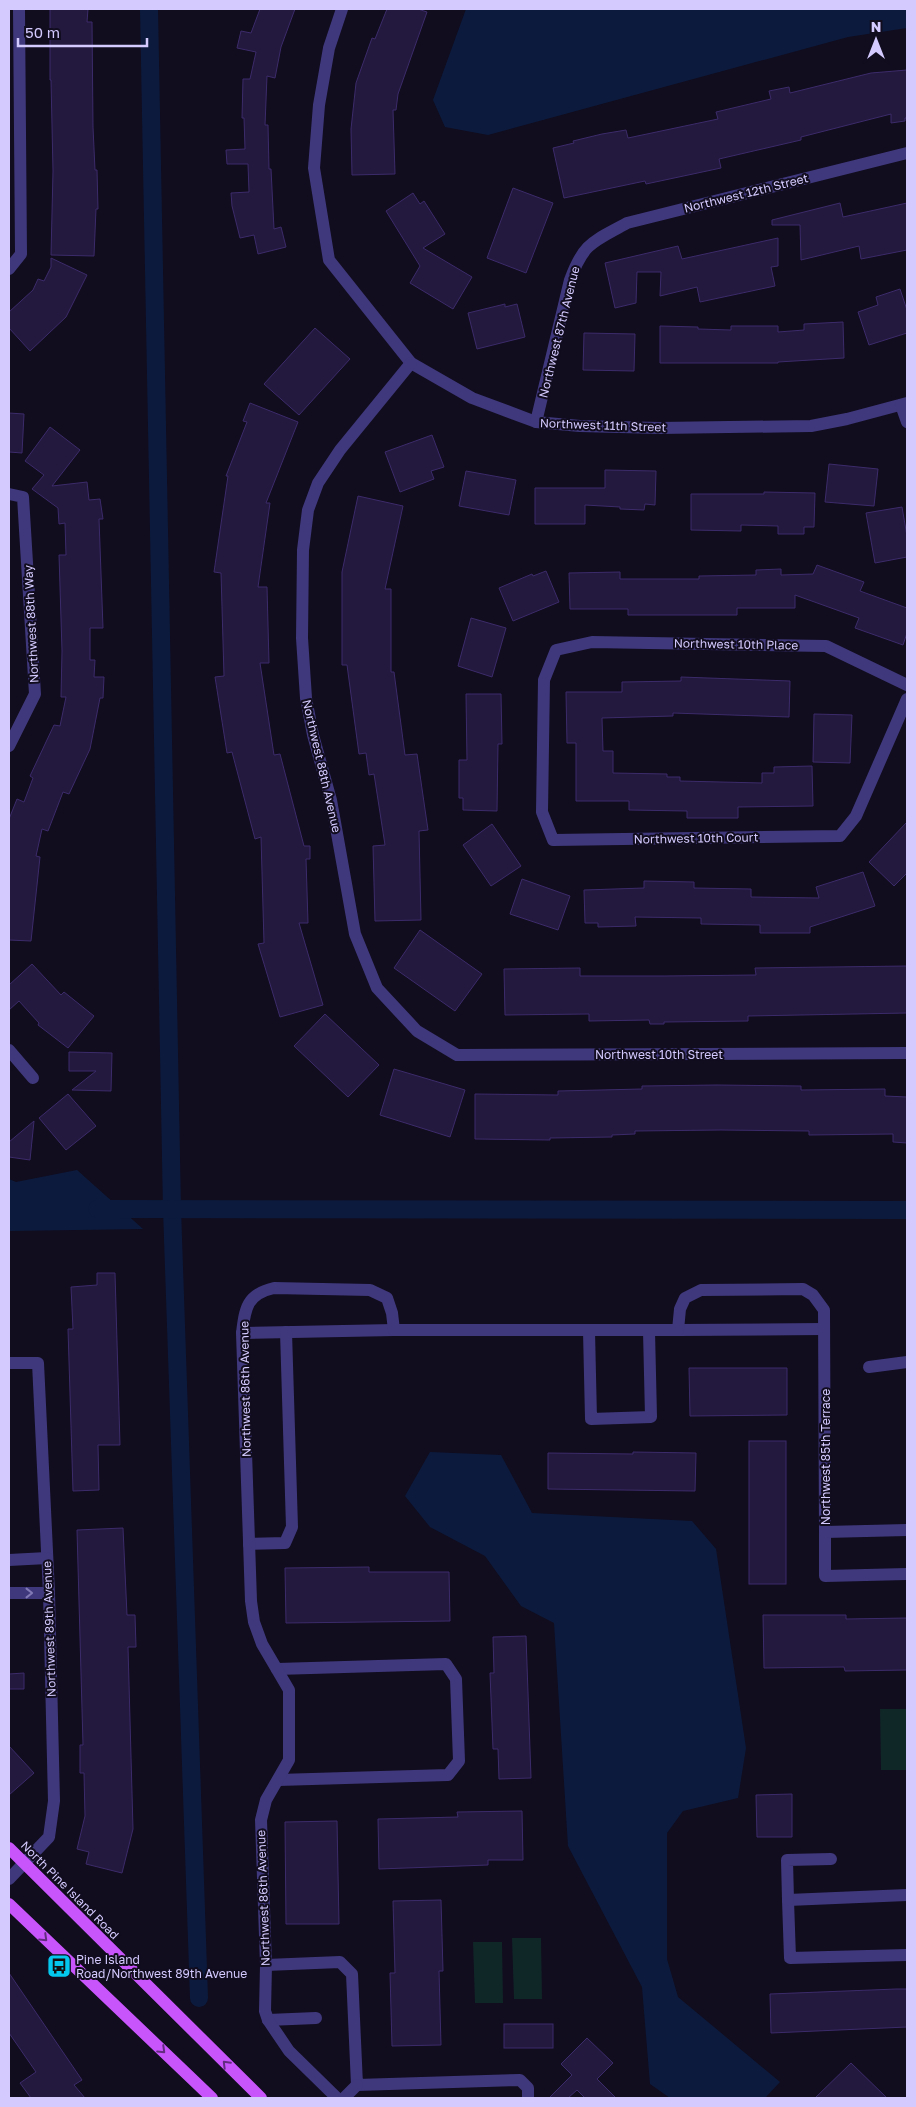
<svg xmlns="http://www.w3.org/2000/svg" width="916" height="2107" viewBox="0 0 916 2107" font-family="'Golos Text',sans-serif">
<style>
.green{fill:#102728}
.water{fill:#0c1b3d}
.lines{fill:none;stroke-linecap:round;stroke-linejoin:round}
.canal{stroke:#0c1b3d;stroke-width:18}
.building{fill:#23193e;stroke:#3c2b6a}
.minor{stroke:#3f387c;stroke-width:12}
.major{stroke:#c854fb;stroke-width:12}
.oneway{stroke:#827ab6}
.oneway2{stroke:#632c81}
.labels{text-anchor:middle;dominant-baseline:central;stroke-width:4;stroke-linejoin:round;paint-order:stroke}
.street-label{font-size:12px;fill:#d4cafe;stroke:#110c1e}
.poi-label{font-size:12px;fill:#d4cafe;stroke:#110c1e;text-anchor:start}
</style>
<rect width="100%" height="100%" fill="#110c1e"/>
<!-- green -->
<g class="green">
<polygon points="880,1709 907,1709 907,1770 881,1770"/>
<polygon points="512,1938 541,1938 542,1999 514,1999"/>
<polygon points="473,1942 502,1942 503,2003 475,2003"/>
</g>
<!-- water -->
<g class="water">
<polygon points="466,9 907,9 907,28 848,37 488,135 445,127 433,100"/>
<polygon points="77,1170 143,1229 9,1231 9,1179 16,1182"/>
<polygon points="430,1452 501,1455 532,1513 692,1521 716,1549 746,1748 738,1798 683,1811 667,1833 667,1959 678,1997 780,2082 765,2098 670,2098 650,2084 642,1987 568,1846 554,1623 521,1606 485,1556 430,1527 405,1496"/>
</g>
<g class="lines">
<!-- canal -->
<g class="canal">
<polyline points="149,9 172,1209 199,1998"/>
<polyline points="97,1209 907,1210"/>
</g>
</g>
<!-- building -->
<g class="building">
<polygon points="50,9 88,9 87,22 92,22 93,127 95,170 97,170 98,209 96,209 94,256 51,255 53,171 51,80 50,80"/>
<polygon points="260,9 295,9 281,47 275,78 267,76 265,125 268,125 269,169 271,169 274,229 281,227 286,247 258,254 254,235 240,238 232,206 231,193 249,192 248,164 227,164 226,150 245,149 244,118 242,118 243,79 250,79 256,52 237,48 241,31 251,33"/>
<polygon points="387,9 418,9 427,12 398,94 396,110 393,110 395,174 352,175 351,129 356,83 372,38 375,39"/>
<polygon points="907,70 907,118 905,118 905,121 891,123 891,114 801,137 801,140 719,159 721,168 646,184 645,181 564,198 553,148 574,143 573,141 602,134 626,130 628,138 718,119 716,112 771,99 769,91 789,87 790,93 871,73"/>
<polygon points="513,188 553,203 526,273 487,258"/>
<polygon points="413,193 420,204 424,201 445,234 423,248 472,277 453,309 410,283 420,266 386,211"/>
<polygon points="840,203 843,217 907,203 907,250 861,259 859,246 801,260 800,225 772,225 772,220"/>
<polygon points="778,238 778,266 771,267 775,286 700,302 697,287 660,296 661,272 637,272 636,303 615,308 605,263 678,246 682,259"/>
<polygon points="51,258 87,275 66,317 30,351 9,328 9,312 33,290 38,279 44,281 51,267"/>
<polygon points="900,289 907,310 907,333 869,345 858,312 878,305 876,297"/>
<polygon points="505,304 505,307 517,304 525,337 477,349 468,313"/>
<polygon points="843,322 844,358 778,362 778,363 660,363 660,326 698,327 698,329 731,330 731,326 778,326 778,332 804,330 804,324"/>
<polygon points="315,328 350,359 299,415 264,384"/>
<polygon points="584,333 635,334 634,371 583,370"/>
<polygon points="250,403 298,422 266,503 270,503 258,587 267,587 269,663 260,663 274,755 280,754 304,846 310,846 310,859 306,859 308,923 299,923 323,1005 280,1017 258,944 264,943 261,837 255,839 232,752 227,753 215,677 224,676 221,573 214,572 228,476 226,476 247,422 243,421"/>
<polygon points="9,413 24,414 22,453 9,452"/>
<polygon points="50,427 80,450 52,486 87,482 89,500 100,499 103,519 99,519 103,628 90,628 90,660 95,660 94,677 104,677 103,698 100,698 90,749 69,794 63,792 48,831 42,829 36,856 40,857 31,941 9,940 9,819 17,799 24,802 33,778 30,776 54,725 60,726 66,697 61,697 62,651 59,555 66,555 65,523 59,524 58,508 32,489 44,475 25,461"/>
<polygon points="432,435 444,467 431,471 434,479 400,492 385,452"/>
<polygon points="829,464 878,469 874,506 825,502"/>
<polygon points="605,470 656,471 655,505 645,504 644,510 620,509 620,507 585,505 585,524 535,524 535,488 605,488"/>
<polygon points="466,471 516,480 509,515 459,506"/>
<polygon points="764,492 815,493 814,527 804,527 804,534 778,534 778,526 741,525 741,531 691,530 691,494 764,494"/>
<polygon points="358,496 403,506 385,589 391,589 391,672 394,672 405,755 417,754 428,830 419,831 421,920 375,921 373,846 385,845 374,774 369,775 366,753 359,754 347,665 342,665 342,572"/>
<polygon points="902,507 907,536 907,557 875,563 866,513"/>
<polygon points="817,565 864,582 860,591 907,608 907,633 903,645 855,628 859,618 795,595 795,608 737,608 737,615 628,615 628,609 570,609 569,573 620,572 620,579 699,579 699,576 756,575 756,570 781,569 781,575 813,574"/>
<polygon points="546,571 559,602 513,621 499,588 532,574 533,576"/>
<polygon points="471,618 506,628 492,677 458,666"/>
<polygon points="681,677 790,681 789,717 673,713 673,716 602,718 603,751 613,751 613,773 667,774 667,777 680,777 680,781 762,783 762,773 774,773 774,767 812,766 813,806 738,807 738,818 687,818 687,811 629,810 629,801 576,801 576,743 567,743 566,692 622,692 622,682 681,681"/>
<polygon points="466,694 501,694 502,744 498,744 497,811 463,810 463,798 459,798 459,760 467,760"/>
<polygon points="814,714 852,715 850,763 813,762"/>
<polygon points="907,822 907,873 894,886 869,862"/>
<polygon points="492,824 521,866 491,886 463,845"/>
<polygon points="863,872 875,906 810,927 810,933 760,933 760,925 701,924 701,918 635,917 636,926 598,927 598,923 585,923 584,890 644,888 644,881 694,882 694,888 751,889 751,897 819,898 816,887"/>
<polygon points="522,879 570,896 558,930 510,914"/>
<polygon points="420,930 482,974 455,1011 394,968"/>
<polygon points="32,964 61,995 64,992 94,1016 68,1048 38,1025 39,1023 19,1001 9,1010 9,985"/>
<polygon points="907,966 907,1013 748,1016 748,1021 664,1022 664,1024 650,1024 649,1020 589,1021 589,1014 505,1015 504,969 580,968 580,976 664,976 756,975 755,968"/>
<polygon points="325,1014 379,1065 348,1097 294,1046"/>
<polygon points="69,1052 112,1053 111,1091 72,1090 96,1071 69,1071"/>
<polygon points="394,1069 465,1090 450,1137 380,1115"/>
<polygon points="717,1085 801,1086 801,1090 885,1089 885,1096 907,1097 907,1143 893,1142 893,1134 809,1135 809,1131 721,1130 635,1131 635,1134 612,1135 612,1137 550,1138 550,1140 475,1139 475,1094 558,1095 558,1091 642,1089 642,1086"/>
<polygon points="68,1094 96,1126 66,1150 39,1118"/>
<polygon points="34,1121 30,1160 9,1157 9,1142"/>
<polygon points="97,1273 115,1273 120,1445 98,1445 99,1490 73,1491 68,1329 73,1329 71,1287 97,1285"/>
<polygon points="689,1368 787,1368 787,1415 690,1416"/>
<rect x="749" y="1441" width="37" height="143"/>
<polygon points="633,1452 696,1453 695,1491 548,1489 548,1453 633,1454"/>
<polygon points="123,1528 127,1615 135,1615 136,1647 128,1647 133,1829 122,1873 86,1864 89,1852 77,1849 85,1816 84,1773 80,1773 80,1745 83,1745 77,1530"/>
<polygon points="369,1567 369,1572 449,1572 450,1621 286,1623 285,1568"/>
<polygon points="763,1615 846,1615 846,1619 907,1618 907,1670 845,1671 844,1667 764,1668"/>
<polygon points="526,1636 531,1778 499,1779 498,1749 493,1749 490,1673 494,1673 493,1637"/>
<polygon points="24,1673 24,1689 9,1689 9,1674"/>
<polygon points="9,1746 34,1773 9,1795"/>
<polygon points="792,1794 792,1837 757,1837 756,1795"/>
<polygon points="522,1811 523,1860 488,1860 488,1865 379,1869 378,1819 458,1817 457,1812"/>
<polygon points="337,1821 339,1924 286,1924 285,1822"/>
<polygon points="441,1900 443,1971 439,1971 441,2045 392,2046 390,1973 395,1973 393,1901"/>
<polygon points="9,1973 82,2080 74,2085 85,2098 31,2098 20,2083 36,2072 9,2033"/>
<polygon points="896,1989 907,1989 907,2027 771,2033 770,1994"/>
<rect x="504" y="2024" width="49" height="24"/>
<polygon points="587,2038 613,2063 597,2079 616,2098 585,2098 577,2090 568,2098 549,2098 572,2075 561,2064"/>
<polygon points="851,2063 887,2098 815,2098"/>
</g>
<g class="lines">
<!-- minor -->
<g class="minor">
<polyline points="342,9 329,48 319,105 314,168 329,260 411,363 472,398 536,422 580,426 659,428 811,426 847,419 907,403"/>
<polyline points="9,269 21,254 19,9"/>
<polyline points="411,363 340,450 318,483 308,510 303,550 302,638 306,698 313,735 331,800 355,934 377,988 417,1031 457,1055 907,1053"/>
<polyline points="901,405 907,422"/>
<path d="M536,422L570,280C584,242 593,242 627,223L907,153"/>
<polyline points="9,494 23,497 35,694 9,746"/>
<polyline points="907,685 826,646 592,642 556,650 544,680 542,812 553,840 840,836 856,816 907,699"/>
<polyline points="9,1050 33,1078"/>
<polyline points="678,1330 824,1329"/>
<polyline points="589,1331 591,1419 651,1417 649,1331"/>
<polyline points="242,1333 394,1330"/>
<polyline points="9,1363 38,1363 49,1593 54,1801 49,1837 9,1879"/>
<polyline points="869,1367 907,1362"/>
<polyline points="825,1532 825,1576 907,1574"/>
<polyline points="249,1544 285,1543 292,1527 286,1332"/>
<polyline points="9,1560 47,1558"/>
<polyline points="9,1593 49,1593"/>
<polyline points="277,1669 446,1664 456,1679 459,1761 448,1775 278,1780"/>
<polyline points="907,1895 788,1900 790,1958 907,1955"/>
<polyline points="788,1900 787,1860 831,1859"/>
<polyline points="266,1965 340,1962 352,1974 357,2085 520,2080 528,2088 528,2098"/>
<polyline points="268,2020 316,2018"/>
<path d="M337,2098L289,2051L268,2020L265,2011L266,1965L261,1820L266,1800L289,1760V1690L262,1644L254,1622L251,1601L242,1333C245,1308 247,1294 274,1288L370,1290L387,1298L392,1313L394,1330H678L680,1309L685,1298L701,1290L803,1289L813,1295L824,1310L825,1532L907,1530"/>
<polyline points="344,2098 357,2085"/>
</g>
<!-- major -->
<g class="major">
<polyline points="9,1848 261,2098"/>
<polyline points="9,1904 212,2098"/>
</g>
</g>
<!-- one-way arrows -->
<defs><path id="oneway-chevron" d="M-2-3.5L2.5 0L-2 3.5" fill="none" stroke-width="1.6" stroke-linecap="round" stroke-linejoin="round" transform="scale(1.25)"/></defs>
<use class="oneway" href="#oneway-chevron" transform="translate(29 1593)"/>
<g class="oneway2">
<use href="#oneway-chevron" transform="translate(44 1938) rotate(44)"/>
<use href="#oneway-chevron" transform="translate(162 2050) rotate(44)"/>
<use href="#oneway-chevron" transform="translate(226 2064) rotate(-135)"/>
</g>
<!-- icons -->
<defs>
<g id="bus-square" transform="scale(1.25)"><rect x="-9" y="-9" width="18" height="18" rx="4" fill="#05c8ef" stroke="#110c1e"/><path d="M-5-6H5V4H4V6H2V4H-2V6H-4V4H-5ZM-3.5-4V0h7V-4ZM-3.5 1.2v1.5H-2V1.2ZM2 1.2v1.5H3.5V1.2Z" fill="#111"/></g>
</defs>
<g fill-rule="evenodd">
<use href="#bus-square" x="59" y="1966"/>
</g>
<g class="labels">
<!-- street labels -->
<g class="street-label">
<text transform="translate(746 193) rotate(-14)">Northwest 12th Street</text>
<text transform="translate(559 332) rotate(-76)">Northwest 87th Avenue</text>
<text transform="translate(603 425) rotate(2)">Northwest 11th Street</text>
<text transform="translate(31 624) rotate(-93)">Northwest 88th Way</text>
<text transform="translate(736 644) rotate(1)">Northwest 10th Place</text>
<text transform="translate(322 766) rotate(77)">Northwest 88th Avenue</text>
<text transform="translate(696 838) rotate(-1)">Northwest 10th Court</text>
<text x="659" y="1054">Northwest 10th Street</text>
<text transform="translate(245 1389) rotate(-91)">Northwest 86th Avenue</text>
<text transform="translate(825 1457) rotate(-90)">Northwest 85th Terrace</text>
<text transform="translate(49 1629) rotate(-92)">Northwest 89th Avenue</text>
<text transform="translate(70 1890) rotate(45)">North Pine Island Road</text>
<text transform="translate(263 1898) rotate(-92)">Northwest 86th Avenue</text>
</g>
<!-- poi labels -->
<g class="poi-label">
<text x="76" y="1959">Pine Island<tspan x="76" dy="14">Road/Northwest 89th Avenue</tspan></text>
</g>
</g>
<!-- border -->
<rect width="916" height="2107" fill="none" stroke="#d4cafe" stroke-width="20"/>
<!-- north arrow -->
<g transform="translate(876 40)" stroke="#110c1e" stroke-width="4" paint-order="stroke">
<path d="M0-4L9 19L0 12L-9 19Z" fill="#d4cafe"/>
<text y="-8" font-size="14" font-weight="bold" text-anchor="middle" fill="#d4cafe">N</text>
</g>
<!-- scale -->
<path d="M18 38v8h129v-8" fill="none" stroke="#d4cafe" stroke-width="2.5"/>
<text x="25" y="38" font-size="15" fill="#d4cafe" stroke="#110c1e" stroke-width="4" paint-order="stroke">50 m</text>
</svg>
